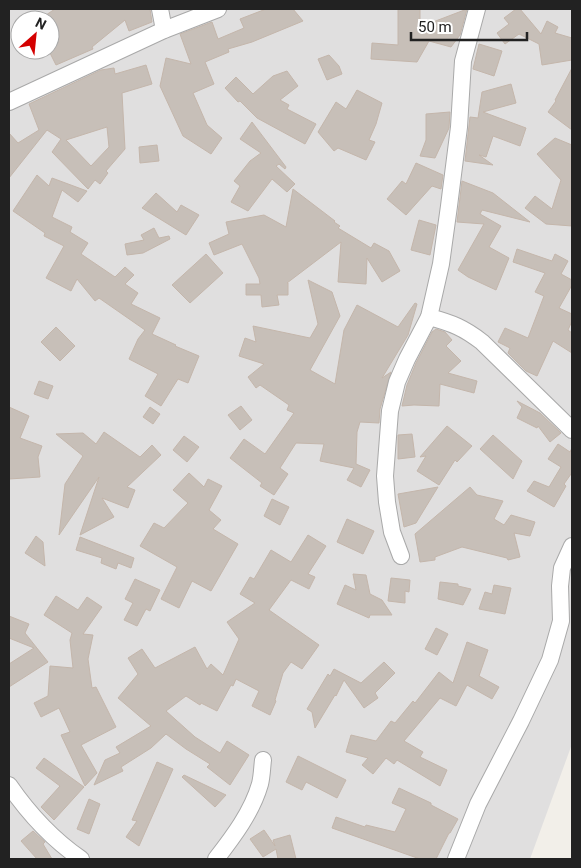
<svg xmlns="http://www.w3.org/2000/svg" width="581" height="868" viewBox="0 0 581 868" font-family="Roboto,sans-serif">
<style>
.residential{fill:#e0dfdf;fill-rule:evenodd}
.building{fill:#c7bfb8;stroke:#c4b6ab;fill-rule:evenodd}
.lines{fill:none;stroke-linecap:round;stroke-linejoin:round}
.street-casing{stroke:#a9a9a9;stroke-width:18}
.street{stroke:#fff;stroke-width:16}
</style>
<rect width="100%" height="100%" fill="#f2efe9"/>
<!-- residential -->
<path class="residential" d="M9,9H572V744L530,859H9ZM20,20H50V50H20Z"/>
<!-- building -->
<g class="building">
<polygon points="55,9 150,9 152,22 129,31 125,20 92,47 93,49 56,65 50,53 50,44 59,40 50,28 50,20 45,20 43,17"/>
<polygon points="266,9 293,9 303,21 252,42 228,49 229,52 205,62 214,84 193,93 207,125 222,138 211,154 183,136 160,86 166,58 191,64 180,34 212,22 218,39 244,28 240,19"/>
<polygon points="398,9 420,9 420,27 467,9 460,35 451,47 429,41 417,62 371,59 372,43 398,45"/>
<polygon points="516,9 520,9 541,34 547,21 558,27 555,33 572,38 572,60 542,65 539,44 519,34 505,44 497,33 509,24 504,18"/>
<polygon points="479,44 502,51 494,76 473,69"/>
<polygon points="329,55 339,66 342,74 327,80 318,59"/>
<path d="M146,65L152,84L122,93L125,149L106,171L108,173L100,184L95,180L88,189L52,152L61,139L47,130L9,178V133L18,143L39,130L29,104L101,70L114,68L115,74ZM107,127L109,147L91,166L66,140Z"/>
<polygon points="572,68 572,130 548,112 556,101 555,100"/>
<polygon points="287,71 298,86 280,100 289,105 287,109 316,124 305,144 257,118 240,101 238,102 225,88 236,77 253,94 273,76"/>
<polygon points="511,84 516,103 483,112 526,128 520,146 493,136 486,157 479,155 493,165 465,161 470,117 478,118 482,92"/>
<polygon points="357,90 382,103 376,124 369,140 375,142 366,160 338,148 334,151 318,132 336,102 346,109"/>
<polygon points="450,112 449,128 435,158 420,156 426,140 426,114"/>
<polygon points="252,122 286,167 285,169 279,164 276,166 295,184 287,192 272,179 248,211 231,202 240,186 234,181 250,161 261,153 240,139"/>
<polygon points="555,138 572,145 572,226 546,224 525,208 535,196 552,209 561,180 537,154"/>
<polygon points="157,145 159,161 140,163 139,147"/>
<polygon points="416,163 443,175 441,189 432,186 406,215 387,199 402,181 406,184"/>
<polygon points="37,175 49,186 52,178 87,191 78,202 62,190 52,217 72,227 70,232 88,243 81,254 115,277 125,267 134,275 125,284 138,293 131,304 160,318 152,334 176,345 175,346 199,356 188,383 178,379 161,406 145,396 158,374 129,359 138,339 145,330 99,298 95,301 77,279 71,291 46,278 64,246 44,236 45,233 13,211"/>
<polygon points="462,181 493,193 530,222 482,210 480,214 501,226 489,247 509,258 496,290 468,277 458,270 484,224 457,222"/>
<polygon points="293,189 335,221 334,222 340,226 338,228 371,248 374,243 389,251 400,271 382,282 367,258 366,284 338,282 341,242 287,283 288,283 288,295 277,295 279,305 262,307 261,295 246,295 246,284 260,284 259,278 242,244 214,255 209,243 229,234 226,222 264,215 286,227"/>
<polygon points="156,193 177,212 181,205 199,215 186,235 142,208"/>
<polygon points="419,220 436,225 430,255 411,250"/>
<polygon points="154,228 159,238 169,236 170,239 143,253 127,255 125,244 144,240 141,235"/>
<polygon points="517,249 552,261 555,254 568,261 561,274 572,280 572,285 559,308 572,314 572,321 568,330 572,333 572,353 553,341 537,376 526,371 508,353 510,348 498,342 505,328 528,338 544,296 535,292 545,273 513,262"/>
<polygon points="206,254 223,273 190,303 172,285"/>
<polygon points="308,280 332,292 340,316 310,370 335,384 344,330 357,305 398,327 415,303 417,304 408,335 382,378 391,372 380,409 379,423 360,422 357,432 356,464 370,470 361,487 347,480 354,468 320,461 324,444 296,443 280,468 288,474 274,495 260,486 262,483 230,458 244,439 265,454 294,413 287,410 289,405 260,385 256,388 248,377 264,364 239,356 245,338 256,342 253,326 310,338 318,324"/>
<polygon points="56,327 75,346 60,361 41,342"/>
<polygon points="436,329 445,332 452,340 446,346 461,361 448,373 477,381 474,393 440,384 439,406 414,405 402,406 407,385 416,363 432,332"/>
<polygon points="39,381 53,386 48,399 34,394"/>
<polygon points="517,401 540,413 561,433 550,442 538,426 537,428 517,418 522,407"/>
<polygon points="241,406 252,420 240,430 228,415"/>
<polygon points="9,407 29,416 20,438 42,446 38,457 40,477 9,479"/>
<polygon points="150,407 160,414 153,424 143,417"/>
<polygon points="447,426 472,446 457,462 455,460 439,485 417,471 426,456 420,457"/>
<polygon points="104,432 140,457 152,445 161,455 127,487 135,490 128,508 102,498 114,517 80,535 99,477 59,535 65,484 83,456 56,434 83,433 96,444"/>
<polygon points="412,434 415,457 398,459 398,435"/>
<polygon points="493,435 522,461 513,479 480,449"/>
<polygon points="184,436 199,447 187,462 173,450"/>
<polygon points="558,444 570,452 572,448 572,475 571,474 564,484 566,486 554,507 527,491 534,481 549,487 561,467 548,459"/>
<polygon points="189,473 204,487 208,479 222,486 209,510 221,520 213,529 238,544 211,591 192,581 179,608 161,599 177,567 140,546 154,523 164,528 188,503 173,490"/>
<polygon points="438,487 416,523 404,527 398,494"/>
<polygon points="470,487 477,495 503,501 494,519 504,525 511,515 535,522 530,536 514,533 520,557 508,560 507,558 462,547 435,557 435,560 420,562 415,534"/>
<polygon points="272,499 289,507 280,525 264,516"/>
<polygon points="347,519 374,531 363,554 337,542"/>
<polygon points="308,535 326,546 308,574 315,577 309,589 291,580 269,610 319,645 302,669 291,662 283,673 275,700 276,701 270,715 252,706 259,691 236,679 233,686 231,685 217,711 201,703 200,705 186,696 166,711 195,737 220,753 227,741 249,755 230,785 207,767 210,764 186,749 166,734 151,748 121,767 123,771 94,785 105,760 120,753 116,747 151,726 118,698 138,674 128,658 142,649 155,668 195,647 207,669 211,664 223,675 239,639 227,622 255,603 240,594 250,577 254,579 271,550 291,562"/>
<polygon points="36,536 43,542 45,566 25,553"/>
<polygon points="80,537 134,558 131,568 118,563 116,569 101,563 102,558 76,550"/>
<polygon points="353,574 366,575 370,594 382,600 392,615 370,615 369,618 337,604 345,585 356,590"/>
<polygon points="391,578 410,580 409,592 405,591 405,603 388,601"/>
<polygon points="135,579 160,590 150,611 146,609 137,626 124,620 133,603 125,599"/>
<polygon points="440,582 458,584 458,586 471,589 463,605 438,599"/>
<polygon points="494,585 511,588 505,614 479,609 485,592 492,594"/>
<polygon points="56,596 78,610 87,597 102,607 83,634 93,635 88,659 92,688 96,687 116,727 81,745 97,773 85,786 61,735 70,732 59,708 41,717 34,703 48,696 50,666 73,668 70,640 72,633 44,615"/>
<polygon points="9,616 29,624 25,633 48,662 9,687 9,664 34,648 9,638"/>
<polygon points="436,628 448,634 437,655 425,649"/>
<polygon points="467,642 488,650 479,676 499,687 492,699 467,685 456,706 440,698 404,741 423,752 420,757 447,770 440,786 397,760 394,764 386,758 373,774 362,765 368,758 346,752 351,735 376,741 391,721 395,723 413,701 415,703 439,672 453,683"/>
<polygon points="384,662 395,673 375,693 378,698 364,708 344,680 336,696 335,695 315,728 312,712 307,709 328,674 330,676 334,669 361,683"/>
<polygon points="298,756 346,780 337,798 306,782 302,790 286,782"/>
<polygon points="44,758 84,787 54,820 41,807 60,786 36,768"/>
<polygon points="157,762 173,769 139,846 126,837 137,821 132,820"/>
<polygon points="184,775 226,795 215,807 182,777"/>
<polygon points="399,788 431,803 431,805 458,819 450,833 449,833 436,859 420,859 332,828 336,817 365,827 366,825 395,832 406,809 392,803"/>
<polygon points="89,799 100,804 89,834 77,829"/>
<polygon points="264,830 275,846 273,840 290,835 296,859 278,859 276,849 263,857 250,839"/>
<polygon points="33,831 45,842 43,844 52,859 37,859 21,841"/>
</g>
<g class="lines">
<!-- street casing -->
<g class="street-casing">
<g id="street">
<polyline points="160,9 164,30"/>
<polyline points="9,102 164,30 218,9"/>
<path d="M429,317C452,323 464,328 482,342L572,430"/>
<polyline points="401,556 392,532 387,502 385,476 390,411 397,382 407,359 429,317 441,264 449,206 459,127 463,61 477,9"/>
<path d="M9,785C29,814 52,839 81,859"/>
<path d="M216,859C233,837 252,812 260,784C262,776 262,768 263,760"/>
<polyline points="456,859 478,804 521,721 550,660 561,621 560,586 562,568 572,546"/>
</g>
</g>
<!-- street -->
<use href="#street" class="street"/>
</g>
<!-- border -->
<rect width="581" height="868" fill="none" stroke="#222222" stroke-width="20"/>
<!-- north arrow -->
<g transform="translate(35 35) rotate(27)"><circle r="24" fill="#ffffff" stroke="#a7a7a7"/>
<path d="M0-4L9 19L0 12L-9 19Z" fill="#d40000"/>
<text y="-8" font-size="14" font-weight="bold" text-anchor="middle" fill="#222222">N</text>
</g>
<!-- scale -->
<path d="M411 32v8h116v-8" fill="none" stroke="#222222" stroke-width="2.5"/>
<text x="418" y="32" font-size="15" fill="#222222" stroke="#ffffff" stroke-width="4" paint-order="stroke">50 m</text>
</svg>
